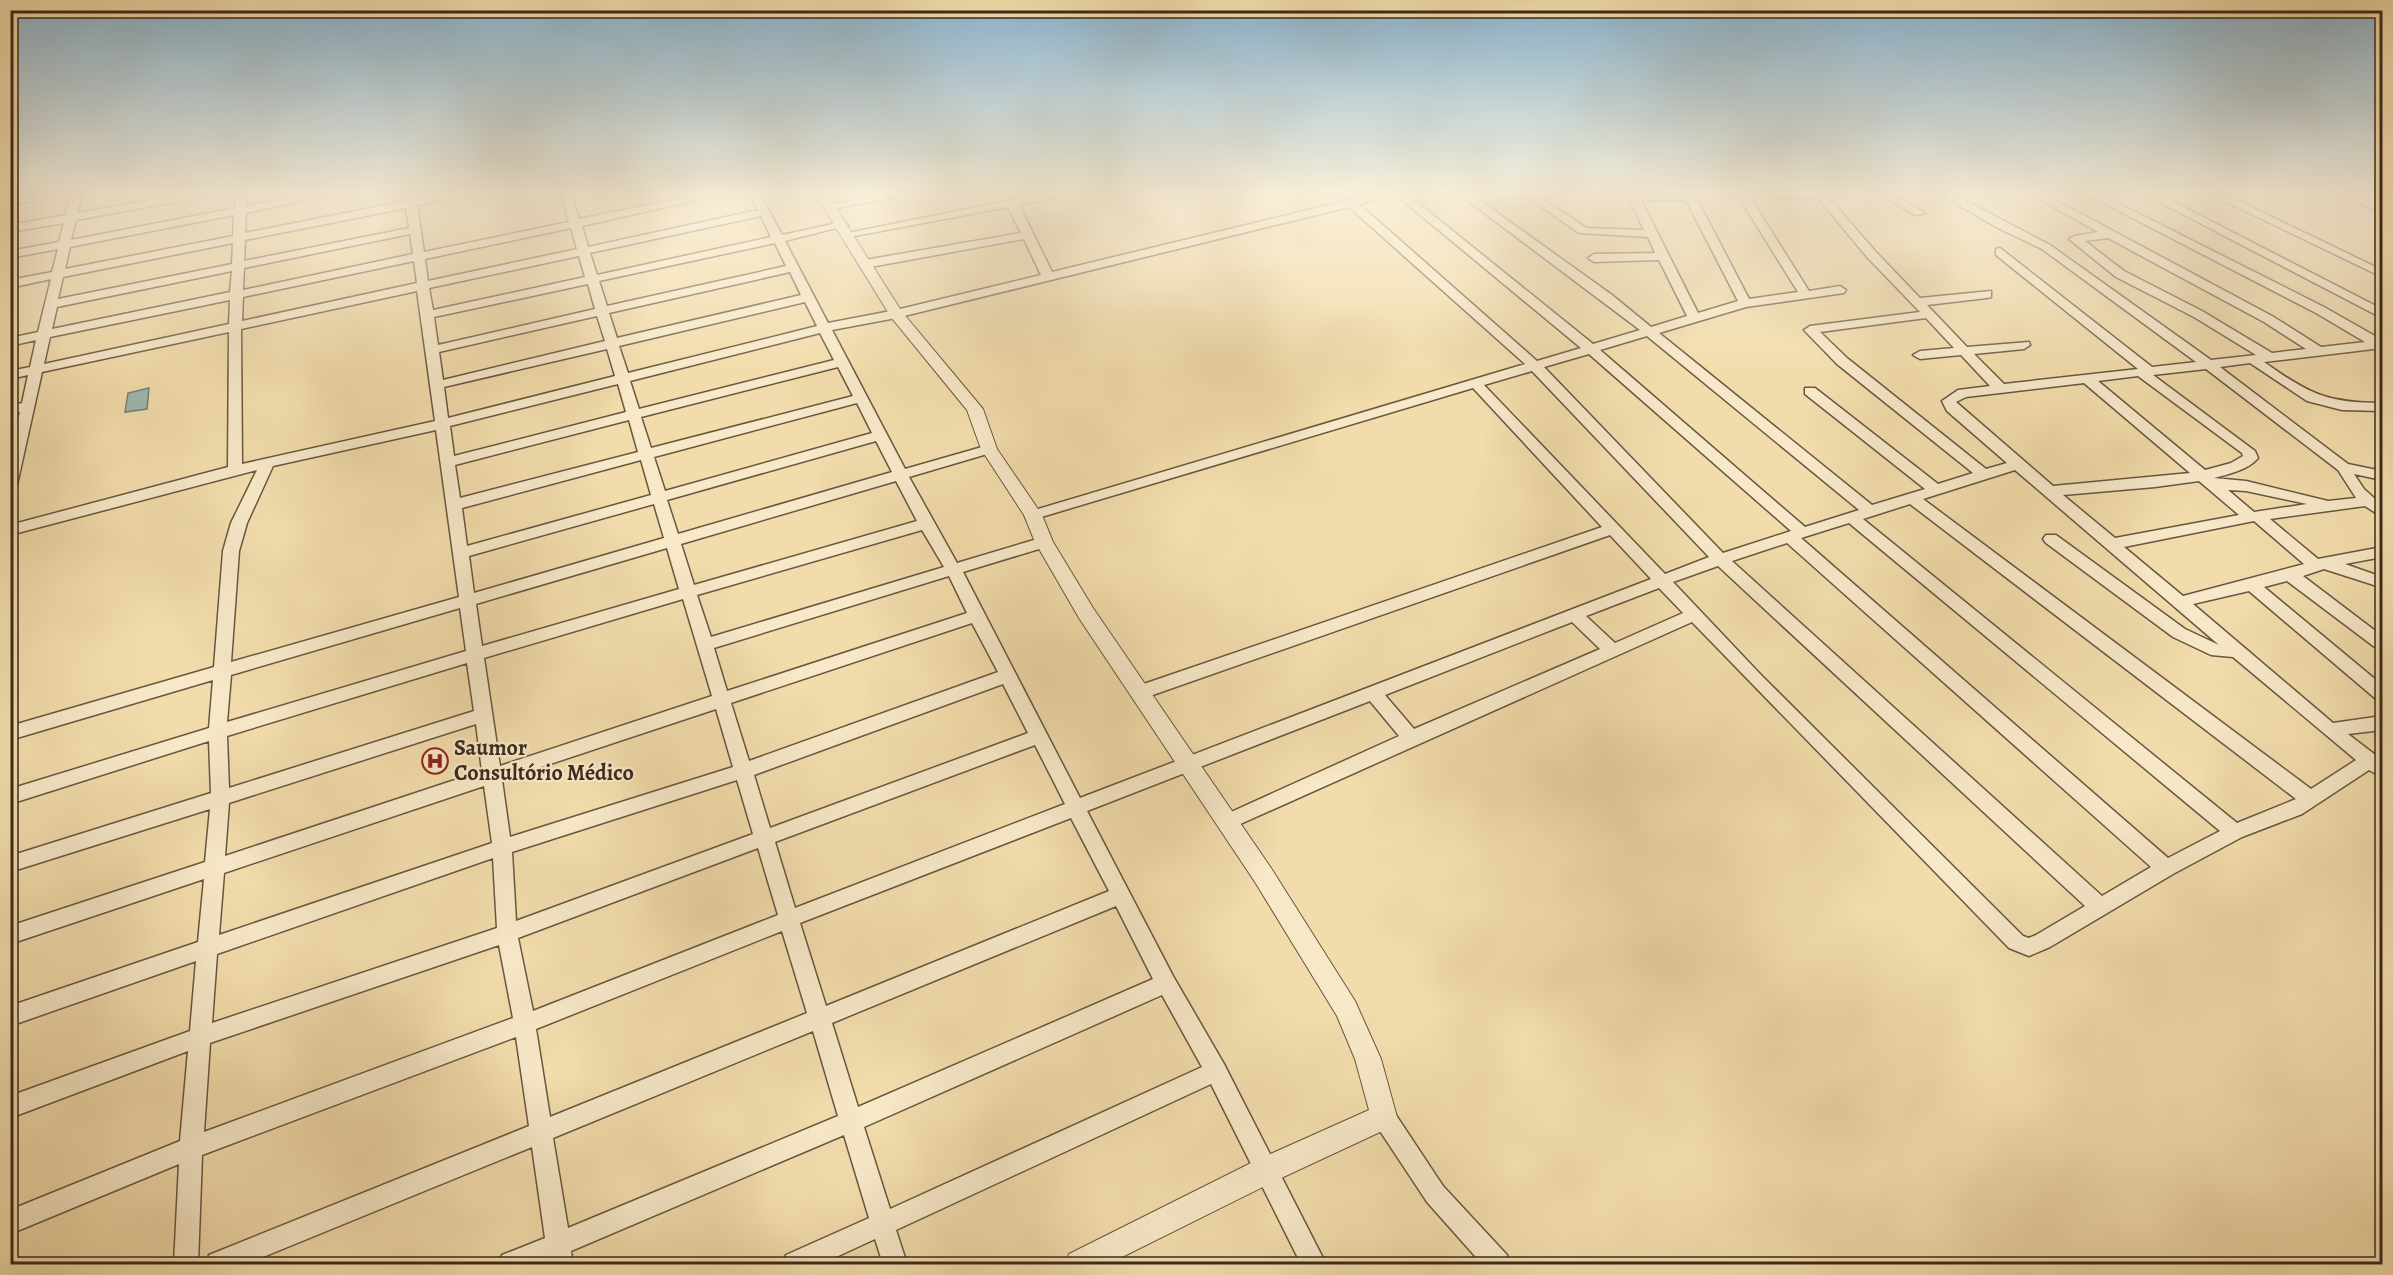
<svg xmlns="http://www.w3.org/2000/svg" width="2393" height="1275" viewBox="0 0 2393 1275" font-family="Alegreya,serif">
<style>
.water{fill:#9eb9b2;stroke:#768077;stroke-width:1.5}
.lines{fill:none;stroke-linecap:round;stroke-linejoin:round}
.minor-casing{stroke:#685641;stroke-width:3}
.tertiary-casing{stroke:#685641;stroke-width:2}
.minor{fill:#f7e8c8;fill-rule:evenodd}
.tertiary{fill:#f7e8c8;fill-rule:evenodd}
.labels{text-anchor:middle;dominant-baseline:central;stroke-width:4.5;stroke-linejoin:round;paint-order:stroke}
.poi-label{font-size:22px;font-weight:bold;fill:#3a2a1e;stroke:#f7e8c8;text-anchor:start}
</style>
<rect width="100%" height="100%" fill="#f2dcab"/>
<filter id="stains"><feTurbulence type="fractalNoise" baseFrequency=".00333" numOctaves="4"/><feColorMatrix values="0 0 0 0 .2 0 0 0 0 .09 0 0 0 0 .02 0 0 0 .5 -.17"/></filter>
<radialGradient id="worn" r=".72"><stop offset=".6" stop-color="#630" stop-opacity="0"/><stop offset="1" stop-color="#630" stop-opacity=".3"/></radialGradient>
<!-- water -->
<polygon class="water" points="149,388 147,409 125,412 128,393"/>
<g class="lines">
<!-- minor casing -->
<g class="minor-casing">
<g id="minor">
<polygon points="40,194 65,194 59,197 10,205 10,199"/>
<path d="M71,194H82L77,213L185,194H208L202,197L76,220L71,240L235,208L236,194H246V206L311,194H333L246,213L245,233L405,201V194H415L416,199L441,194H462L461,196L417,205L424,252L569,222L561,194H571L579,219L702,194H723L582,226L588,247L758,210L749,194H760L782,235L842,222L848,225L785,241L828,323L896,310L1041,275L1024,239L865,268L859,264L865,260L1021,233L1008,207L844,238V234L848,233L1042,194H1063L1062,196L1019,205L1052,272L1374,194H1392L1359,204L1537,361L1581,348L1395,194H1407L1593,344L1640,330L1459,194H1471L1612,295L1651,327L1687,316L1659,260L1594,262L1588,258L1594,254L1655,253L1648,237L1579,233L1523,194H1535L1586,228L1644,230L1627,194H1858L1853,197L1829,198L1875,251L1920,298L1991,291V297L1987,298L1927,305L1967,347L2029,342L2030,345L2024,349L1974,354L2004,384L2138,369L1996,255V249L2000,248L2152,367L2196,362L2042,249L2000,229L1939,194H1953L2050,245L2211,360L2256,355L2194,317L2116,277L2069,239L2075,236L2098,232L2030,194H2044L2272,316L2321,347L2365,342L2316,313L2086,194H2100L2324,307L2382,340V348L2264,362C2309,394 2327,403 2382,403V411L2342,410L2307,401L2250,363L2220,367L2348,464L2382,471V480L2354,474L2364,489L2382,505V517L2365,506L2270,519L2318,559L2382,547V557L2345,564L2382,577V585L2377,586L2324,569L2303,576L2382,636V650L2376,648L2287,581L2264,587L2382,685V700L2376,699L2249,591L2193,604L2333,723L2382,716V730L2348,734L2382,760V777L2369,770L2302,814L2242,837L2173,874L2050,947L2029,956L2009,948L1692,622L1227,830L1220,827L1218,822L1220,817L1399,736L1370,701L1087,811L1173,976L1224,1064L1326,1264H1301L1211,1084L896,1230L907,1264H883L875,1239L821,1264H783L786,1255L869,1218L844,1135L571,1251L573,1264H549L548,1260L539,1264H499L502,1255L545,1238L532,1147L246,1264H206L209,1255L529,1126L516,1037L202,1155L198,1264H174L179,1164L10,1234V1210L180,1141L188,1051L10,1118V1096L190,1031L196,961L10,1026V1006L198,942L204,879L10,944V926L205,862L210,809L10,872V856L211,793L209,741L10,804V789L209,728L213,680L10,740V726L214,667L223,551L231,523L257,470L10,535V525L228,467L229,332L42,372L17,485L10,490V451L20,412L10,414V406L22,403L28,375L10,379V371L30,367L36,340L10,346V338L38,332L51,279L10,288V280L52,272L58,249L10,258V251L59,242L64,223L10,232V225L65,215ZM1818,198L1867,257L1920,312L1810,326L1804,330L1837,364L1973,473L1938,484L1815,388H1805V394L1925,489L1872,505L1659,333L1746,307L1844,293L1846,290L1840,286L1809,291L1751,199ZM1697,199H1740L1798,292L1749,299ZM1641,200H1686L1738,301L1698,313ZM1349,207L1525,364L1028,512L1025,515L1028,518H1038L1473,388L1602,527L1135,687L1132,692L1135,697H1147L1610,535L1651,579L1080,798L963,572L1049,546L1052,542L1044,537L957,563L909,477L994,452L996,449L989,445L905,469L832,330L896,318ZM406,208L409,228L244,261L245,240ZM234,215L233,236L65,269L70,247ZM761,216L771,237L597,275L590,253ZM571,228L577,249L428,281L425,259ZM410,234L413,254L243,290L244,268ZM2108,238L2264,322L2306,349L2272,353L2202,311L2124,271L2085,241ZM233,243L232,264L58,299L63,277ZM775,243L786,266L607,306L599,281ZM579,256L585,277L433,310L429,288ZM414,261L417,283L242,321L243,297ZM232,271L230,292L52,329L57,307ZM790,272L801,295L617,338L609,313ZM588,284L595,309L438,345L434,317ZM417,291L435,421L242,464L241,329ZM230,300L229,324L44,364L50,337ZM805,302L817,326L628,373L619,346ZM597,316L605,341L443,380L439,352ZM1926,318L1954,348L1920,351L1913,355L1920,359L1961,355L1990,386L1958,390L1942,401L1947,411L2007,463L1986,469L1847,358L1820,332ZM820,333L834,360L639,409L630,381ZM1647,336L1859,510L1805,527L1600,350ZM607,349L615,376L448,418L444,387ZM1589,354L1791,531L1723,553L1544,367ZM838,367L853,396L651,448L641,417ZM2206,369L2338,470L2356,498L2328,501L2246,481L2214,478C2229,474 2248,470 2258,458L2255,451L2153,375ZM1532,371L1709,557L1665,574L1484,385ZM2138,376L2242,453L2243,456L2231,463L2205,470L2098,381ZM2084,383L2190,473L2053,486L1956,402L1966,397ZM618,384L626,412L454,456L450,426ZM857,403L872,433L665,491L654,457ZM629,420L638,452L460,498L455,465ZM436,430L459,597L231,662L239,551L247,523L273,466ZM876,441L892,472L678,534L667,500ZM641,460L651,495L467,546L462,508ZM2015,470L2219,645L2185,629L2056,535H2046L2043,539L2046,543L2173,637L2211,655L2233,657L2356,760L2311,789L1923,499ZM896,481L917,521L694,585L681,544ZM2199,481L2239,515L2115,538L2063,495L2155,487ZM2228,490L2246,491L2307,504L2254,512ZM654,504L664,538L474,593L469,556ZM1910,504L2296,799L2237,823L1863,519ZM2254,521L2304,564L2183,596L2124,547ZM1849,523L2220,831L2168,858L1801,538ZM922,530L944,567L711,637L697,595ZM1787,543L2151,867L2102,896L1732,561ZM667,548L679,589L482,646L476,604ZM1718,566L2085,906L2036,935L2029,938L2023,936L1761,675L1673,582ZM949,576L967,613L727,691L714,648ZM1659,588L1683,613L1615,643L1586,616ZM683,599L712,696L500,766L484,658ZM460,608L466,651L227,722L231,675ZM1572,622L1600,649L1414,729L1385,695ZM972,623L998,672L749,761L731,703ZM467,663L474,711L229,788L227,736ZM1003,684L1028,733L770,828L754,775ZM716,709L733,767L510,837L502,780ZM476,724L482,771L225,856L229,803ZM1035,745L1065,804L795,908L775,842ZM737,780L753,834L516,921L512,852ZM484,786L492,843L219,935L224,873ZM1071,818L1109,891L826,1006L800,923ZM758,848L778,915L533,1011L518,938ZM493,858L497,928L212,1023L217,954ZM1116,906L1153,979L858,1107L832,1023ZM782,931L807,1013L550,1117L536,1029ZM499,945L513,1018L204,1132L210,1043ZM1162,995L1202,1067L890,1209L864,1127ZM813,1031L838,1116L568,1228L553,1138Z"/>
<polygon points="880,194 903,194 897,197 831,209 825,206"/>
<polygon points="1878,194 1892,194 1925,213 1915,215"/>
<polygon points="2144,194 2158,194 2382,309 2382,318"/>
<polygon points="2210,194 2224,194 2382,270 2382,277"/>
<polygon points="2344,194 2358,194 2382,207 2382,214"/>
<polygon points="1384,1106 1392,1109 1443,1186 1507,1255 1510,1264 1482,1264 1427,1202 1376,1125 1373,1117 1376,1109"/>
</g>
</g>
<!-- tertiary casing -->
<g class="tertiary-casing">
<polygon id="tertiary" points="815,194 827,194 902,312 983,409 997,449 1042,515 1053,542 1093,608 1271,868 1355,1001 1381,1059 1397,1117 1393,1126 1277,1180 1108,1264 1065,1264 1069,1254 1257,1160 1369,1110 1355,1059 1337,1016 1255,882 1079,618 1035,542 1024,515 981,449 967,410 891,317"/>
</g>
<!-- minor -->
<use href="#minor" class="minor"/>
<!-- tertiary -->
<use href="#tertiary" class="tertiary"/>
</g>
<!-- sky -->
<linearGradient id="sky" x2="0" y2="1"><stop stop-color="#8ab6d2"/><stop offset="0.52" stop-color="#f9efd9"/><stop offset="1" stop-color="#f9efd9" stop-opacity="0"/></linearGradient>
<rect width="2393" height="372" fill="url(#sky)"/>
<!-- icons -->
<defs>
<g id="hospital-ring" transform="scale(1.35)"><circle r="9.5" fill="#f7e8c8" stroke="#8f2418" stroke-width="1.5"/><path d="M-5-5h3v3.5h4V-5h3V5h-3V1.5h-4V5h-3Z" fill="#8f2418"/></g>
</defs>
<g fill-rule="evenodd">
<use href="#hospital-ring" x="435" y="761"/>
</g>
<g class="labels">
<!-- poi labels -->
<g class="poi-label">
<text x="454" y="748">Saumor<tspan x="454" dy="25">Consultório Médico</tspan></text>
</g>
</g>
<!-- margin -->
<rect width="2393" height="1275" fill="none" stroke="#f2dcab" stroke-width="36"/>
<rect x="12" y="12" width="2369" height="1251" fill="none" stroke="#3a2a1e" stroke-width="3"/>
<rect x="18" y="18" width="2357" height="1239" fill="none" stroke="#3a2a1e" stroke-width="1.5"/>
<rect width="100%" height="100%" filter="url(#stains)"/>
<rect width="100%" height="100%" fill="url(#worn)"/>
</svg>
